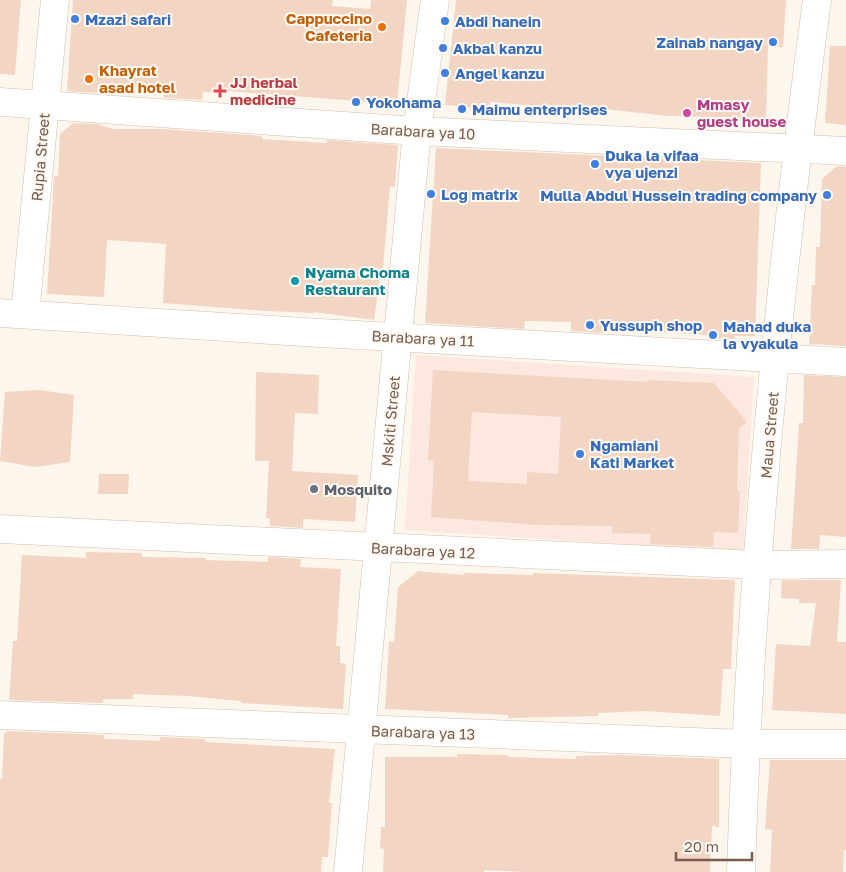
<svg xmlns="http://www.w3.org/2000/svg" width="846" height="872" viewBox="0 0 846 872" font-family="'Golos Text',sans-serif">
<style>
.commercial{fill:#fde8e0}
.building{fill:#f3d5c3;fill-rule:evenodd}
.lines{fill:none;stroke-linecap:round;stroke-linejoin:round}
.minor-casing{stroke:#d1beb0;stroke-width:29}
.minor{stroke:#fff;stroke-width:28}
.shop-dot{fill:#3f7fe0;stroke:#fffaf3;stroke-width:2}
.food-dot{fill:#e8710a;stroke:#fffaf3;stroke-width:2}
.health-dot{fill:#e0444e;stroke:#fffaf3;stroke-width:2}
.hotel-dot{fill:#d1479c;stroke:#fffaf3;stroke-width:2}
.culture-dot{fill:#0f9aa8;stroke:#fffaf3;stroke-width:2}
.worship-dot{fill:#6b7280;stroke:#fffaf3;stroke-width:2}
.labels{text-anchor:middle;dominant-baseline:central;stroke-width:4;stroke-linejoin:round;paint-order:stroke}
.food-label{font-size:15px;font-weight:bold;fill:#c56008;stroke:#fffaf3;text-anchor:end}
.shop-label{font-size:15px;font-weight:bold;fill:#366cbe;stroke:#fffaf3;text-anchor:start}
.health-label{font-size:15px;font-weight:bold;fill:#be3a42;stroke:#fffaf3;text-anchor:start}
.hotel-label{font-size:15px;font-weight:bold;fill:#b23c85;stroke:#fffaf3;text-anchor:start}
.street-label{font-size:15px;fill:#7a5c4d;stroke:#fffaf3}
.culture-label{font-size:15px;font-weight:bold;fill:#0d838f;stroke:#fffaf3;text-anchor:start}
.worship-label{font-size:15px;font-weight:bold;fill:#5b616d;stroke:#fffaf3;text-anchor:start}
</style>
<rect width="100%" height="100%" fill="#fdf6ec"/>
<!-- commercial -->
<polygon class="commercial" points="416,355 754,377 743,552 405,530"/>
<!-- building -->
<g class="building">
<polygon points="0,0 21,0 15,75 0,74"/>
<polygon points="73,0 333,0 332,6 370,9 371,0 407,0 397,104 228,91 228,93 203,92 202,100 164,98 164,91 110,85 110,88 97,87 97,93 67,91"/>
<polygon points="456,0 786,0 783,47 768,46 766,118 667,116 605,109 605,111 570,109 490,102 489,109 445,105"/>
<polygon points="830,46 846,46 846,125 825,123"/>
<polygon points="73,123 97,124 113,129 162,129 262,136 262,139 327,143 327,140 398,145 395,187 390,186 383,268 381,268 374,320 314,312 314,313 266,311 163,303 166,244 107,240 104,297 47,294 54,176 58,176 60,134"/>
<polygon points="436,148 761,163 755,336 735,336 735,339 709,338 709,335 660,332 660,329 607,325 606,333 571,331 571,322 525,321 524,329 425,323"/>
<polygon points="837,166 846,167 846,346 809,344 812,285 815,285 816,247 820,247 822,179"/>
<path d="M433,370L647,382V380L714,383L747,422L739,429L737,491H740L738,533L714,532L713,547L650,544L651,534L612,533L613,526L538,525L431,517L434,461L428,460ZM472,412L561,417L558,474L527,472V484L468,481Z"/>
<polygon points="256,372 319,375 318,414 295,413 292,471 358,475 355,522 303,519 303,528 270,526 270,519 266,518 269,461 255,461"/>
<polygon points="804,375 846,377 846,537 820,535 819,549 791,549 799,423 803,423"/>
<polygon points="39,390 74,395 70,462 35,467 0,461 5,392"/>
<polygon points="99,474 129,474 128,494 98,494"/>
<polygon points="86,552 142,553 142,557 206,558 206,560 268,562 268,557 301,559 300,567 341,569 336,646 340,646 340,663 346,664 343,709 241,703 241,701 187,696 133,694 133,699 103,699 103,703 9,700 13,641 17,641 22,555 86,558"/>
<polygon points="418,571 464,575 464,573 533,575 533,573 735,580 731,669 723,669 720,716 645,711 598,713 598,716 508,718 508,715 385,709 389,642 394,642 398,587"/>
<polygon points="782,580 841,580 837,642 846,642 846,714 772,710 776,644 810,646 816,603 799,603 799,599 781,598"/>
<polygon points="7,731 104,735 104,739 108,739 160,741 160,737 205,739 205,742 335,749 329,803 332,803 328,857 322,857 321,872 0,872 0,779 2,779 4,734"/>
<polygon points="457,754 508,755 508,757 576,759 576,756 621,755 719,759 719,827 712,826 710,872 525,872 484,870 484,872 383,872 384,849 380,848 381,827 385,827 385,757 457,757"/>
<polygon points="770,760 846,760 846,850 844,850 843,872 770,872 772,830 765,829"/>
</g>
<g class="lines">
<!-- minor casing -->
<g class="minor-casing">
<g id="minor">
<polyline points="0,102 417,131 846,151"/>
<polyline points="0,313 320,333 846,362"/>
<polyline points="25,314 55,0"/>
<polyline points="0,529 757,565 846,564"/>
<polyline points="0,715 745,744 846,744"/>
<polyline points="348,872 417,131 435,0"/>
<path d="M741,872C750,580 778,289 817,0"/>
</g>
</g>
<!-- minor -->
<use href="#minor" class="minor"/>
</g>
<!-- markers -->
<g class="shop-dot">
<circle cx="75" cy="19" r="5"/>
<circle cx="445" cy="21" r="5"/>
<circle cx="773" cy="42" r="5"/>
<circle cx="443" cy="48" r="5"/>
<circle cx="445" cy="73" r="5"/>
<circle cx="356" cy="102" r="5"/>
<circle cx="462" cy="109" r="5"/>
<circle cx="595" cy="164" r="5"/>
<circle cx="431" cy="194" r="5"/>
<circle cx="827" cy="195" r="5"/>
<circle cx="590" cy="325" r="5"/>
<circle cx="713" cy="335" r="5"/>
<circle cx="580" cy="454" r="5"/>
</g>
<g class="food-dot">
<circle cx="382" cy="27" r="5"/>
<circle cx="89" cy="79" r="5"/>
</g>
<path class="health-dot" d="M217.5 83.5h5v5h5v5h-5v5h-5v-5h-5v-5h5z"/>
<circle class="hotel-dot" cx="687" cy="113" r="5"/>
<circle class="culture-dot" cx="295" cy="281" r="5"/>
<circle class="worship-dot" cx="314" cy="489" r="5"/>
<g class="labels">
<!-- food labels -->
<g class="food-label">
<text x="372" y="18">Cappuccino<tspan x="372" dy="17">Cafeteria</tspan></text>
<text x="99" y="70" text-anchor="start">Khayrat<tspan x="99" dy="17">asad hotel</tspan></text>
</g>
<!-- shop labels -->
<g class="shop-label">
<text x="85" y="19">Mzazi safari</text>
<text x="455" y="21">Abdi hanein</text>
<text x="763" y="42" text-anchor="end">Zainab nangay</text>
<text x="453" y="48">Akbal kanzu</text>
<text x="455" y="73">Angel kanzu</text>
<text x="366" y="102">Yokohama</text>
<text x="472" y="109">Maimu enterprises</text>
<text x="605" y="155">Duka la vifaa<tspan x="605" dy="17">vya ujenzi</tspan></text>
<text x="441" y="194">Log matrix</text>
<text x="817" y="195" text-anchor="end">Mulla Abdul Hussein trading company</text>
<text x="600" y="325">Yussuph shop</text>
<text x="723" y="326">Mahad duka<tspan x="723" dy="17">la vyakula</tspan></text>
<text x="590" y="445">Ngamiani<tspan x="590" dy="17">Kati Market</tspan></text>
</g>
<!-- health labels -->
<g class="health-label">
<text x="230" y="82">JJ herbal<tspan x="230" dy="17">medicine</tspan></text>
</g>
<!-- hotel labels -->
<g class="hotel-label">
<text x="697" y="104">Mmasy<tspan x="697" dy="17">guest house</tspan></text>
</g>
<!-- street labels -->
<g class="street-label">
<text transform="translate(423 131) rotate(3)">Barabara ya 10</text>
<text transform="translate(40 157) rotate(-85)">Rupia Street</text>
<text transform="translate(423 338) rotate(3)">Barabara ya 11</text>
<text transform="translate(390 421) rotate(-85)">Mskiti Street</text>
<text transform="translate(769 435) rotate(-85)">Maua Street</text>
<text transform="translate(423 550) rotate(3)">Barabara ya 12</text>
<text transform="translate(423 732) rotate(2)">Barabara ya 13</text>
</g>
<!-- culture labels -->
<g class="culture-label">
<text x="305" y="272">Nyama Choma<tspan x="305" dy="17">Restaurant</tspan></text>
</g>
<!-- worship labels -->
<g class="worship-label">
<text x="324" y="489">Mosquito</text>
</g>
</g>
<!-- scale -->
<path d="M676 852v8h76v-8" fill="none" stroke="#7a5c4d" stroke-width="2.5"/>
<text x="684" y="852" font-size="15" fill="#7a5c4d" stroke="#fffaf3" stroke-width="4" paint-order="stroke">20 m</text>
</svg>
